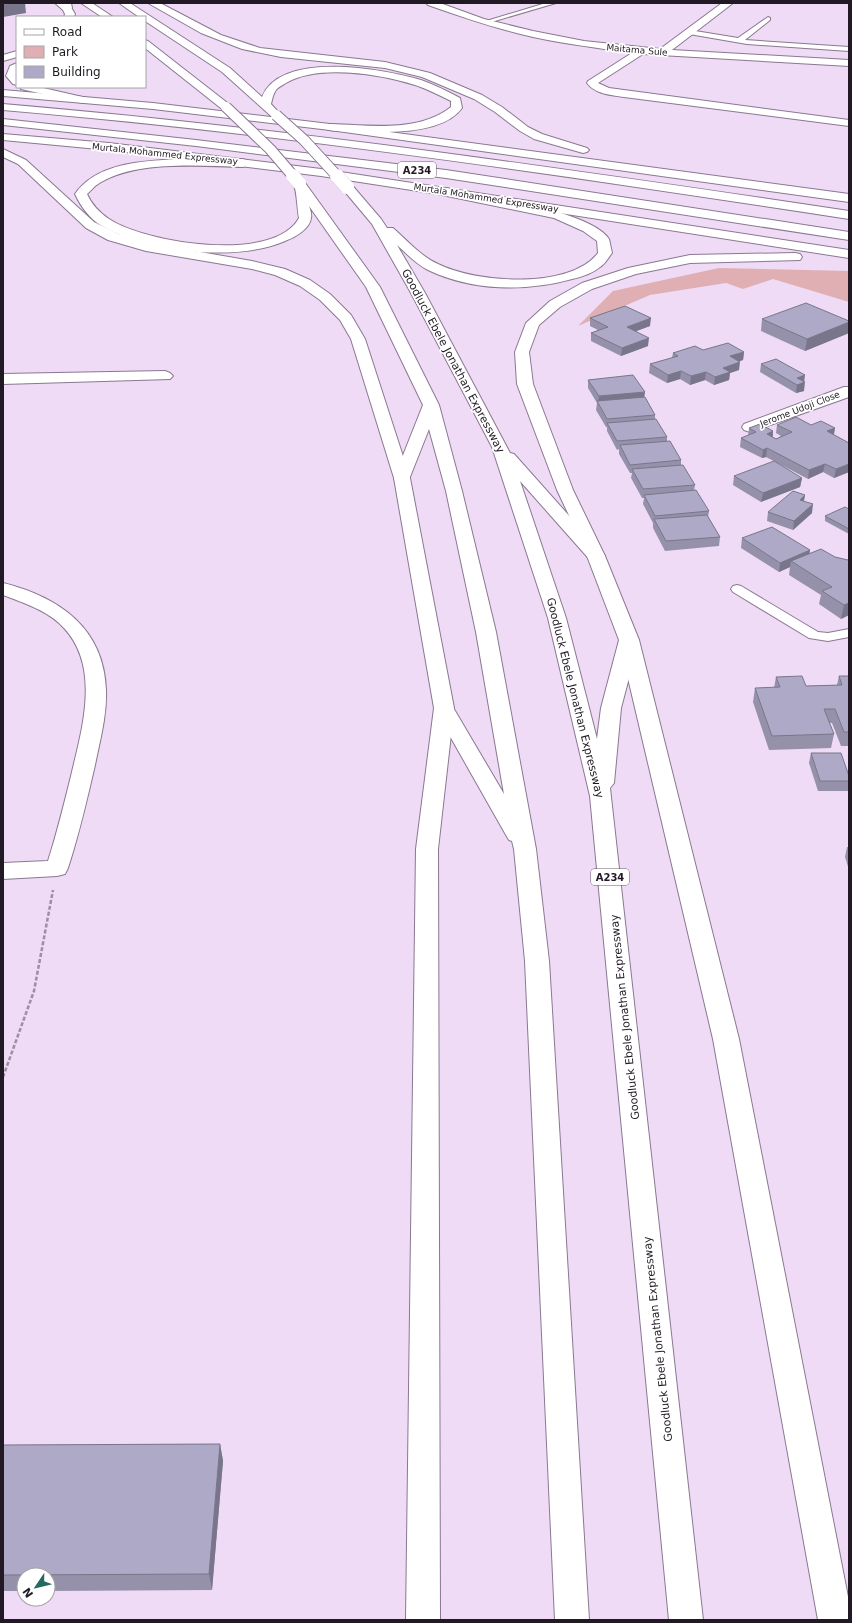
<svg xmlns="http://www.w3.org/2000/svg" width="852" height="1623" viewBox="0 0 852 1623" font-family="'DejaVu Sans',sans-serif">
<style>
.green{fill:#dfafb3}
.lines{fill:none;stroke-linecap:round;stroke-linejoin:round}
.service-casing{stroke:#8a7890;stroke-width:2}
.minor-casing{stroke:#8a7890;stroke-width:2}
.primary-casing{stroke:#8a7890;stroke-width:2}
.trunk-casing{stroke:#8a7890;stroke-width:2}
.motorway-casing{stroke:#8a7890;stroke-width:2}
.path{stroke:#9d8ea2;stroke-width:2.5;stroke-dasharray:4 2;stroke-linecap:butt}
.service{fill:#fff;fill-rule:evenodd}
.minor{fill:#fff;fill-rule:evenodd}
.primary{fill:#fff;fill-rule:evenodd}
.trunk{fill:#fff;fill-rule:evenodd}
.motorway{fill:#fff;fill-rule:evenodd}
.motorway-bridge-far1-casing{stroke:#8a7890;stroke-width:12;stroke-linecap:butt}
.motorway-bridge-casing{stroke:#8a7890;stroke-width:14;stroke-linecap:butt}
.motorway-bridge-far1{stroke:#fff;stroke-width:10}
.motorway-bridge{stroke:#fff;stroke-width:14}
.wall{fill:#9591ab}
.shaded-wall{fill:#79768b}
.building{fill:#ada9c7;stroke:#79768b}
.labels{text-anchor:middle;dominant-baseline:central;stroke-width:3.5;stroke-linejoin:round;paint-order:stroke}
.far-street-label{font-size:9px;fill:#211923;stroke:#fff}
.shield{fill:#fff;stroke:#645e65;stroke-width:1}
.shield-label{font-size:10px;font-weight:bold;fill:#211923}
.street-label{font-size:11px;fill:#211923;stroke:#fff}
</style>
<rect width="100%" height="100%" fill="#efdbf6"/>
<!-- green -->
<polygon class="green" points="719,268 849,271 849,302 773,279 743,289 726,283 650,295 578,326 613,291"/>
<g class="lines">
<!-- service casing -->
<g class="service-casing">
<g id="service">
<polygon points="546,3 556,3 488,23 483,22"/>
<polygon points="768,17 770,18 770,20 745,40 849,47 849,51 747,44 689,34 686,32 689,30 738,38"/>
<polygon points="737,585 741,586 818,632 828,633 849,629 849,637 828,641 809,638 733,592 731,589 733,586"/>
</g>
</g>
<!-- minor casing -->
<g class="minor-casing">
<g id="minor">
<path d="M426,3H440L484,19L533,31L584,41L660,49L722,3H733L672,50L849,60V66L643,54L598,83L609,88L849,120V126L624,97C611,95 595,94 587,83L588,81L632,53C599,48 565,44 533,37C497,29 462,17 428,5Z"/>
<polygon points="165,371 170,373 173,376 170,379 3,384 3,374"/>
<polygon points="844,387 849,387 849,397 756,430 750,432 744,430 742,427 744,424"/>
<path d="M3,583C59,597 104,628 106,690C107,715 100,740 95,765C87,800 79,834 68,868L65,874L57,876L3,879V863L48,861C57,833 64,804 71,776C82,729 101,668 64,628C49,611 24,603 3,595Z"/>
</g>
</g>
<!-- primary casing -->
<g class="primary-casing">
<g id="primary">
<polygon points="402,473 408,474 410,478 454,708 438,849 440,1620 406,1620 416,849 434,708 394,478 396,474"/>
<polygon points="596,551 602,552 605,556 639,640 739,1039 849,1602 849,1620 818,1620 713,1039 619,640 587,556 590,552"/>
</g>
</g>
<!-- trunk casing -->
<g class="trunk-casing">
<g id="trunk">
<path d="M55,3C66,3 70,4 75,14L74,17H64L65,14L63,10Z"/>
<polygon points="148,3 160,3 221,35 260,48 385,62 430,73 482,95 502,107 528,127 542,134 587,148 589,150 587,152 583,153 534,139 520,131 495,112 474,99 422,77 385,68 281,57 242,49 201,33"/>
<polygon points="17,51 17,57 3,61 3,55"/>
<polygon points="3,90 153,103 330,124 849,194 849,202 330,130 153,109 3,96"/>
<polygon points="3,134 109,143 321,169 849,250 849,258 321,176 109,150 3,140"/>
<polygon points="3,149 26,160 94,222 118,234 148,243 252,261 285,269 310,280 330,294 351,315 365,339 410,478 408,482 402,483 396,482 394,478 351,339 340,320 320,300 300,286 275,275 252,269 146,251 108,240 86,228 18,164 3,157"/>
<polygon points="795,253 800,254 802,257 800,260 690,263 636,274 592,289 560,307 539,325 529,352 533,384 573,490 605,556 602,560 596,561 590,560 557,490 517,384 515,352 526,323 550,301 582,283 628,268 690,255"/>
</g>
</g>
<!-- motorway casing -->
<g class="motorway-casing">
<g id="motorway">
<polygon points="61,3 71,3 72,8 70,10 64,10"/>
<polygon points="81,3 92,3 113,17 102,17"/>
<path d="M119,3H130L230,68L262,97C281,50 384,69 421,80C435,85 447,91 460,98L462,108C443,135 384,133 354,131C345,131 335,132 326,129L324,127L326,125L330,124C369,125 418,133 451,107V101C439,95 427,89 415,85C380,74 318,64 286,83C283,85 278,87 276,90C273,94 272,100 271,104L280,114L279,116H271L222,72L145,21V17H139Z"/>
<polygon points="145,40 148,41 230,105 231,107 230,109 222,109 145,48"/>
<polygon points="17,63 17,85 13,84 6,76 10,66"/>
<polygon points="20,87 39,87 87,98 88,100 83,103 21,89"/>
<path d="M3,104C287,128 568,169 849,211V219C568,176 287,134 3,110Z"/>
<polygon points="3,119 196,140 446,170 849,232 849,240 446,178 196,146 3,125"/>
<path d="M180,159H243L247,161L249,163L247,165L243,167C199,166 136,160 98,184C94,186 91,191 87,194C92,205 100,213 109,219C145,243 274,264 299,218C297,208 297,189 293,183L295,180H303L380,287L439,405L462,491L496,632L536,849L549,961L589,1620H555L525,961L514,849L512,841L509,840L506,835L434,708L437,704L444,702L451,704L504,794L476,632L446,491L429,429L408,482L402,483L396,482L394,478L423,405L366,287L309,206C310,209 312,214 311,218C310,229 294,238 285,241C237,262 147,253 102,226C90,219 81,207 75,194C97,162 145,161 180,159Z"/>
<path d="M347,183L351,184L381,219L387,228H393C407,240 420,256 438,264C476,283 570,290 598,253L597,241L583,231L554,218L442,195L440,192L442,189L446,188C482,196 590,210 609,239L612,253C608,258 605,264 600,267C593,273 581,277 572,279C525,292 472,291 428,270C416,264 407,254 397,245L425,293L510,453L514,454L605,556L602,560L596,561L590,560L520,481L566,618L597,739L601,708L619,640L622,636L629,634L636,636L639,640L621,708L614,783L610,788L703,1620H669L590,796L548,618L492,447L411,293L372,224L341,187L343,184Z"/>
</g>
</g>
<!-- path -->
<polyline class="path" points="3,1077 34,991 53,890"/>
<!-- service -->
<use href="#service" class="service"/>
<!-- minor -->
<use href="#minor" class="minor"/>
<!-- primary -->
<use href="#primary" class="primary"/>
<!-- trunk -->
<use href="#trunk" class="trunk"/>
<!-- motorway -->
<use href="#motorway" class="motorway"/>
<!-- motorway-bridge-far1 casing -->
<g class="motorway-bridge-far1-casing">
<g id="motorway-bridge-far1">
<polyline points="226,107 270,149 294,177"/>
<polyline points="276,115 304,140 338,177"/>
</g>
</g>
<!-- motorway-bridge casing -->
<g class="motorway-bridge-casing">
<g id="motorway-bridge">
<polyline points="293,176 299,183"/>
<polyline points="337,176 347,187"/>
</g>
</g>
<!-- motorway-bridge-far1 -->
<use href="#motorway-bridge-far1" class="motorway-bridge-far1"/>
<!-- motorway-bridge -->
<use href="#motorway-bridge" class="motorway-bridge"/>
</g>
<!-- wall -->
<g class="wall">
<polygon points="590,318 650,326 636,331 648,346 621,356 591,341 591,333 598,330 590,326"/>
<polygon points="762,319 849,333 805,351 761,331"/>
<polygon points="703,350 744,352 743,360 739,361 739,370 730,373 729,380 714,385 705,380 690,385 680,379 667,383 649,373 650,364 672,358 673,353"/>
<polygon points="761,364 804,382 804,391 796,393 760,372"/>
<polygon points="588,380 644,397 655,415 655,419 667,437 667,441 681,460 681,465 695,485 694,490 709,511 708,517 720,537 719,546 665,551 653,528 653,523 643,504 644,498 642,498 631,478 632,473 630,473 619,454 619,449 617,450 607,431 607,427 606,427 596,410 597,403 588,388"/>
<polygon points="777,425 811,425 835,428 834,435 849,443 849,472 834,478 823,472 808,479 766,457 762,458 740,447 741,438 748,436 749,428 773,431 773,437 776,439 781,436 776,433"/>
<polygon points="734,476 802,478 800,487 761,502 733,485"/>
<polygon points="805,495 804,501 812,513 793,530 767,521 768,512"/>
<polygon points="849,509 849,534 825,521 825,516"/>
<polygon points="742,538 810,554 835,557 848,560 849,560 849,615 841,619 819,604 821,595 789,575 790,567 779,572 741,548"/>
<polygon points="839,676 849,676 849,746 841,746 832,723 829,723 834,734 831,748 769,750 753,702 755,688 774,688 776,677 806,686 837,685"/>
<polygon points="811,753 849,776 849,787 848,791 818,791 809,763"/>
<polygon points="847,847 849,847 849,870 845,857"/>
<polygon points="220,1444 223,1461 212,1590 48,1591 48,1575 24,1575 24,1591 3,1591 3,1445"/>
</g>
<!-- shaded-wall -->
<g class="shaded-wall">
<polygon points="16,3 25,3 26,13 3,17 3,5"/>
<polygon points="651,318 650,326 626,335 627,327"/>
<polygon points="849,322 849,333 805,351 807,339"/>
<polygon points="649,338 648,346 621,356 622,348"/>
<polygon points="744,352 743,360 729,365 730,356"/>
<polygon points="740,362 739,370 730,373 729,380 714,385 715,377 723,368"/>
<polygon points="681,371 680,379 667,383 668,375"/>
<polygon points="706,372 705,380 690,385 691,376"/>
<polygon points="805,375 804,383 805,382 804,391 796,393 797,385 797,378"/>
<polygon points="645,392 644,400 598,403 599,396"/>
<polygon points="835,428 833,437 827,431"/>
<polygon points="773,431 772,440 767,434"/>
<polygon points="767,448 766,457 762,458 763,450"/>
<polygon points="825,464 823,472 808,479 809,470"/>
<polygon points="849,464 849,472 834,478 836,469"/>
<polygon points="802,478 800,487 761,502 763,493"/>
<polygon points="805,495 803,504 800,500"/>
<polygon points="813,504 812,513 793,530 794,521"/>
<polygon points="810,550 809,560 791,561 790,567 779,572 780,563"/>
<polygon points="849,603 849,615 841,619 844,605"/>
<polygon points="220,1444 223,1461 212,1590 209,1574"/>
</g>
<!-- building -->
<g class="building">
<polygon points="3,3 16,3 3,5"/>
<polygon points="806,303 849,321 849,322 807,339 762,319"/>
<polygon points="625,306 651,318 627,327 649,338 622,348 591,333 608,327 590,318"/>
<polygon points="728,343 744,352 730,356 740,362 723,368 730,372 715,377 706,372 691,376 681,371 668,375 650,364 678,356 673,353 695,346 703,350"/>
<polygon points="776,359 805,375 797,378 805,382 797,385 761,364"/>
<polygon points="633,375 645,392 599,396 588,380"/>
<polygon points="645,397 655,415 607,419 597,401"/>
<polygon points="796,417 811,425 821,421 835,428 827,431 849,443 849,464 836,469 825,464 809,470 767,448 763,450 741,438 756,432 749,428 760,424 773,431 767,434 776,439 792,432 777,425"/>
<polygon points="656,419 667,437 617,441 607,423"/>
<polygon points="670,441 681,460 630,465 620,445"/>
<polygon points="774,461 802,478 763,493 734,476"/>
<polygon points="683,465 695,485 643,489 632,469"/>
<polygon points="696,490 709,511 655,516 644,495"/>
<polygon points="793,491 805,495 800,500 813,504 794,521 768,512"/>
<polygon points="845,507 849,509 849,529 825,516"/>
<polygon points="707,515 720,537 666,541 654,519"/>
<polygon points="772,527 810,550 780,563 742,538"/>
<polygon points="821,549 835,557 848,560 849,560 849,603 844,605 822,591 832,587 791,561"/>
<polygon points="802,676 806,686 842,685 839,676 849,676 849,732 844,732 835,709 824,709 834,734 772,736 755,688 780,687 776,677"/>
<polygon points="811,753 841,753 849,776 849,781 820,781"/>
<polygon points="220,1444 209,1574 3,1575 3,1445"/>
</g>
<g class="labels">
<!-- far-street labels -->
<g class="far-street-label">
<text transform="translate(637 50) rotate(5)">Maitama Sule</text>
<text transform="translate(165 154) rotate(6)">Murtala Mohammed Expressway</text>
<text transform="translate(486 198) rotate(9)">Murtala Mohammed Expressway</text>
<text transform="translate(800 409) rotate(-21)">Jerome Udoji Close</text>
</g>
<!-- shield labels -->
<g class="shield">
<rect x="398" y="162" width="38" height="16" rx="3"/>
<rect x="591" y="869" width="38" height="16" rx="3"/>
</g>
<g class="shield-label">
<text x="417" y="170">A234</text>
<text x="610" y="877">A234</text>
</g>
<!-- street labels -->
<g class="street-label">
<text transform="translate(453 361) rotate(62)">Goodluck Ebele Jonathan Expressway</text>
<text transform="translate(575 698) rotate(76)">Goodluck Ebele Jonathan Expressway</text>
<text transform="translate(625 1017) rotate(-96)">Goodluck Ebele Jonathan Expressway</text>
<text transform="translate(658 1339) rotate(-96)">Goodluck Ebele Jonathan Expressway</text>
</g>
</g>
<!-- border -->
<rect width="852" height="1623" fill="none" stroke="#211923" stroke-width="8"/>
<!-- legend -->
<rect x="16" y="16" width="130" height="72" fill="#ffffff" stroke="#a6a3a7"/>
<rect x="24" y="29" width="20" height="6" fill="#ffffff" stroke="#a6a3a7"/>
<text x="52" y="36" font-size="12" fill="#211923">Road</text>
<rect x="24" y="46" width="20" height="12" fill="#dfafb3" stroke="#a6a3a7"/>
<text x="52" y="56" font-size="12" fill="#211923">Park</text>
<rect x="24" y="66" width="20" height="12" fill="#ada9c7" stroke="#a6a3a7"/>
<text x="52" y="76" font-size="12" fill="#211923">Building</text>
<!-- north arrow -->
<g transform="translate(36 1587) rotate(235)"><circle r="19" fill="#ffffff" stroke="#a6a3a7"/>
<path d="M0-3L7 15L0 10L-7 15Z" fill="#246a5f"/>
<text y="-6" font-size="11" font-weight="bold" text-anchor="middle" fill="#211923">N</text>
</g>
</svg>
